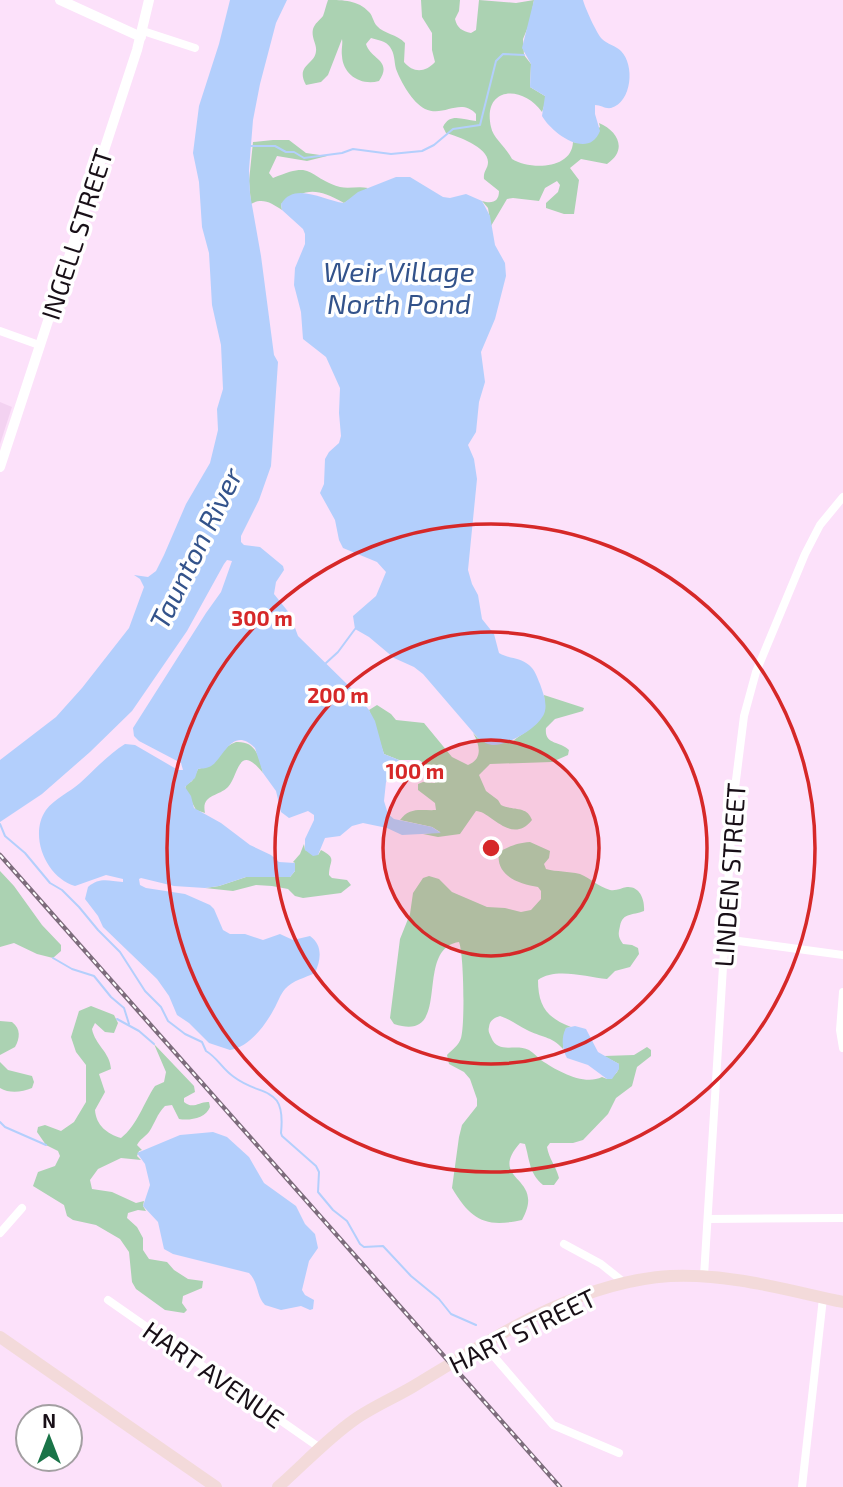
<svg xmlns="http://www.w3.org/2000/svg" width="843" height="1487" viewBox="0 0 843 1487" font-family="'Exo 2',sans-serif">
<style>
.built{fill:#f3d2f1}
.green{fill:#abd2b2}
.water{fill:#b3cffc}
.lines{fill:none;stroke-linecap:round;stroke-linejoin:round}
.stream{stroke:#b3cffc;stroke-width:2}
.minor{stroke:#fff;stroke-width:8}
.tertiary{stroke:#fff;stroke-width:10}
.secondary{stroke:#f3dada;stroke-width:12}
.rail-casing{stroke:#7d6c7c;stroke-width:4.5}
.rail{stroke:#fff;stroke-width:2;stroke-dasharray:5;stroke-linecap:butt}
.ring{fill:none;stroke:#d62828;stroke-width:3.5}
.labels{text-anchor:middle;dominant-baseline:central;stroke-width:7;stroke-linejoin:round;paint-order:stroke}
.street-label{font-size:26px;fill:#180f17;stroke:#fff}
.water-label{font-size:28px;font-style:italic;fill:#33538b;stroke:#fff}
.centre{fill:#d62828;stroke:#fff;stroke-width:3.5}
.ring-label{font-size:21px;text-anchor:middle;font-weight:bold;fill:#d62828;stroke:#fff;stroke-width:7;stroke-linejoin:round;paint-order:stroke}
</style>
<rect width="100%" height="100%" fill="#fce1fa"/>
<!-- built -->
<polygon class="built" points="0,402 12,407 0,444"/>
<!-- green -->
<g class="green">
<path d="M328,0C343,0 358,0 369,12C373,16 373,22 377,26C384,34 397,34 405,43L404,62C413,73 425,73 435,62L432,50V33L422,17L421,0H460L459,11L455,19C457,28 462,31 471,33L476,30L479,0L516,3L534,0L530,22L523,39L524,55L531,64L530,87L545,96L546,100L542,112C522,84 482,87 491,127C493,138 506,147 512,159C529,170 572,170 573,142L579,143L600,127L599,123C618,131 628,150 607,164L581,159L570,168L579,180L574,214H564L546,208V203L558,192L560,185L557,181L545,188L539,201L513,198L507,199L491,226L488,208L482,201C492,204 499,202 499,191L484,179C483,171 488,169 488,162C488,147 457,136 446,133L443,127C450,112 463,120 476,121V114C460,97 444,118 425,109C412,102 401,82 396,69C394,61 395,54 390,47C386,41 378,40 371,38L366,44C371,60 393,60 379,81C361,86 343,75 342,56C341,49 343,45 342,39L328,75L321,82L306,85C295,65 315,65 316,51C317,44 311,38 313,29C315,23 319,21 323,16C325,11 326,5 328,0Z"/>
<path d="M273,140H289L306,153L327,156L307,161L277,156L269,173L273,178C315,160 305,176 340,187C349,189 358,186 368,188L344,203C316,188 308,188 281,204L282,210C272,203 262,197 251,204L249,181L253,142Z"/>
<path d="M544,695L584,708L583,711L555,719L546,728C544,745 560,741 569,750L568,755L552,762L490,764L479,775L486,791L498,800L501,805C512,811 527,805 532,820C511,846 491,811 476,811L460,834L438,837L423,834L440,832L432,827L400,820C410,806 422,811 436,810L435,803L418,790V784L423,782L435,783C436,772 428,766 419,760H399L384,754L369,710L377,705L391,714L396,720L424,723L452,757L468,765C483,759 480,745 473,733L478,738L513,741C532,726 547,723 544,695Z"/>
<path d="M236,742C256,741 259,756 263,773C238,742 239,775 228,787C218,797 201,794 205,813L196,810L185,789L186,785L192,781L198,769C219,765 218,748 236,742Z"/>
<path d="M530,842L550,851L549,858L544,864L546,869C557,872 568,871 580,874C590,878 599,887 610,890C617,891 621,888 627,887C640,886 645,900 644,911C632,916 623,912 620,926C618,935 618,937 623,944L632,945L638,948L639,954L630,967L615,971L607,979C587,977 555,967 538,980C538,1006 547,1018 571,1027L566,1028L563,1049C552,1036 540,1037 527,1030C517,1025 510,1019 500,1016C494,1018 490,1020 489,1027C488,1031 489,1033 491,1037C498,1055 515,1043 529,1050C534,1053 537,1057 541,1060C557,1071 584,1086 602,1077L607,1079C614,1076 619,1073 619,1064L604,1056L634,1055L647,1047L651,1050V1056L637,1067L632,1086L616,1098L608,1114L583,1140L573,1143H550L547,1147C549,1159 556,1166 559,1178L554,1185H543C529,1173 530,1161 525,1144L520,1143C486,1182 547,1175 522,1220C485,1228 471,1220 452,1188L459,1137L462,1125L477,1106V1099L470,1079L464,1072L449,1064L447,1055C452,1050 459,1045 461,1038C465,1025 464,954 459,942C412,949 455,1044 394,1024L390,1018L400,939L410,914L413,893L423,878L429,876L439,879L452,892L487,907L505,908L521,912L531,910L541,899V891L538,887C519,884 495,876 499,852C510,846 517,843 530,842Z"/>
<path d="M304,844L305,850L318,855L321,850C338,859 329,860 329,875L332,878L347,880L351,885L341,893L303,898L295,896L288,889L272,886L256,885L233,891L205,888L219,886L246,877H290L295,871V863L293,862L300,854Z"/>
<polygon points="0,871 14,886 42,925 61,945 61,951 53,958 37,954 14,943 0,947"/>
<path d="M91,1006L114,1015L118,1023L114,1033L105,1032L95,1023L92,1029C95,1045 110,1052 111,1069L99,1074L105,1092L95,1110C96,1125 107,1134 121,1138C137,1126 144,1102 155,1086L164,1082L166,1072L154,1044L194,1086L195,1092L184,1098V1102C193,1110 200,1101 209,1102L210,1107C206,1118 190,1121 179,1119L172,1105L165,1106C157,1114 155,1123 149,1132C145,1137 140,1139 137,1145L142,1150L139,1151L137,1156L141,1160L121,1158L98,1169L90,1180L92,1189L112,1192L136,1203L144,1201L143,1206L146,1211L138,1210L128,1213L127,1218L137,1227L143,1238V1250L149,1259L167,1262L174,1270L188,1279L203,1281L202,1288L183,1296L182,1303L187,1310L184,1313L165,1310L136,1289L132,1282L129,1252L120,1239L96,1225L73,1220L67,1216L64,1205L33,1186L38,1172L55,1166L60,1156L58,1151L46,1145L37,1132L38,1127L45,1125L61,1131L74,1122L86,1102V1065L76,1052L71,1037L79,1011Z"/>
<path d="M0,1021L12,1022C21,1029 20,1038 15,1047L0,1055Z"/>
<path d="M0,1062L8,1070L32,1076L34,1082L32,1088C22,1092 10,1094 0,1088Z"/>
</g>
<!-- water -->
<g class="water">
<path d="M230,0H287L276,23L260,84L253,120L249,170L250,194L261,256L274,355L278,362L271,466L259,500L241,536V542L244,545L260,547L283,566L284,570L276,582L274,594L290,614L298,636L352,689L369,710L375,721L384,754L399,760L386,782L384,801L388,814L394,819L432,827L441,833L402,835L387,828L363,823L352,826L340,836L325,838L318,855L313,856L305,850V839L314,820V815L308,811L289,818L281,812L276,791L263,773L255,748C231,724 223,762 209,767C205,769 201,768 198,769L195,778L185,787L191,796L194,808L221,823L250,845L271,855L279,862L295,863V871L290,877H246L219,886L205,888L174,886L141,878L139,879L140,885L146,888L185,894L210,905L214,909L223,930L230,934H245L263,940L280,934L293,940L310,936C323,945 321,960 315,973C305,978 293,980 285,989C280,995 278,1002 274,1009C265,1026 249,1047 230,1050L209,1043L189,1023L177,1015L169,996L157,979L103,927L98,916L85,899L88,887C100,877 108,881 123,882V879L106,875L75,886C47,878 28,836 46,810C54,799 70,792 80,783C94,770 109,754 125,744L135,745L178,770H183L181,763L139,741L134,736L133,728L206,613L221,592L232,561L227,560L224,564L187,631L132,711L90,752L42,794L0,822V760L56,717L82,688L129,628L144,587L140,579L134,575L148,577L156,571L164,555L186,504L210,463L218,430L217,409L223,389L221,345L212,305L209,253L202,227L199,182L193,153L199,106L219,44Z"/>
<path d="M534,0H583C585,8 597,34 602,39C607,44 616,46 621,51C635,65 632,102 611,108C605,109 601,105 595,105V114L600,131C588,161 551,132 542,116L545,96L530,87L531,64L522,48Z"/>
<path d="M396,177H410L443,197L450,198L466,194L482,201L490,216L495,245L505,263L506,276L495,319L481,352L485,382L479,402L476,432L468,445L474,459L477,479L468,570L472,584L478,595L482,619L494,634L499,653C509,659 520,657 529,665C535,670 537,677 540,684C543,693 547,702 545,711C542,726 508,746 492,745C486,744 483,741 478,738L423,674L414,667L394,658L369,637L355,629L353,616L376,596L386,572L377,562L343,548L339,540L335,520L320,493L324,484L325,459L329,452L339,443L341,436L339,413L340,388L326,357L303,339L301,312L294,285L295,268L305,244V234L303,229L282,210L281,204C295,181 324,201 344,203L358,192Z"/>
<path d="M575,1026L586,1029L598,1052L619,1064V1069L612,1079H607L588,1065L567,1058C562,1049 561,1037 566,1028Z"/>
<path d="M213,1132L227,1137L249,1157L264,1183L296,1206L305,1224L315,1234L318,1248L309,1261L302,1290L305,1295L314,1300L313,1309L310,1310L301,1306L281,1310L265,1305C256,1296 259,1283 249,1273L173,1254L164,1249L158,1222L143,1206L150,1185L145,1164L137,1153L180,1135Z"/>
</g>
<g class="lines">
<!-- stream -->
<g class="stream">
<polyline points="251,146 275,146 286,152 294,152 304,158 342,153 353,149 391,154 422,151 434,145 453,129 480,125 496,61 503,54 524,55"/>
<polyline points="326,663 338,652 355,629"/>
<path d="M0,824L5,836L25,853L50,883L62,890L79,907L98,930L120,952L145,991L161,1007L168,1021L185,1034L202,1042L206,1051C218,1058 222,1069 234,1077C262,1098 286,1084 281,1133L282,1136L316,1166L319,1172L318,1192L333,1210L347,1221L360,1244L364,1247L383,1246L411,1276L439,1299L451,1314L476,1325"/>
<polyline points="53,958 72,969 94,976 111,997 124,1008 129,1024"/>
<polyline points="117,1019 139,1031 154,1044"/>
<polyline points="0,1122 5,1127 46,1145"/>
</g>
<!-- minor -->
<g class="minor">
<polyline points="143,31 195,48"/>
<polyline points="0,331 39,345"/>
<polyline points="724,939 843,955"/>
<polyline points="843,992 840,1030 843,1048"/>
<polyline points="708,1219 843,1218"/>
<polyline points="0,1233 22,1208"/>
<polyline points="564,1244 601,1264 626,1284"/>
<polyline points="704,1276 733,804 744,716 756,672 805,554 820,525 843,497"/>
<polyline points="108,1300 320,1448"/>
<polyline points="484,1345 553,1425 619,1453"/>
<polyline points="802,1487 823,1298"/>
</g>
<!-- tertiary -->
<g class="tertiary">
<polyline points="60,0 141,37"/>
<polyline points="0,467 137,50 149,0"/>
</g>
<!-- secondary -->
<g class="secondary">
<polyline points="0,1337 216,1487"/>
<path d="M278,1487C303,1465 327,1439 354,1420C372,1407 394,1398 414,1386C492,1339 576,1282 670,1276C729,1273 786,1290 843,1302"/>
</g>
<!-- rail casing -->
<g class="rail-casing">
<polyline id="rail" points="0,855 560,1487"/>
</g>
<!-- rail -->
<use href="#rail" class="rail"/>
</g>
<!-- distance rings -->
<circle cx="491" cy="848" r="108" fill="#d62828" fill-opacity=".12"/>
<g class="ring">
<circle cx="491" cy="848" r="108"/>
<circle cx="491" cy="848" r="216"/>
<circle cx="491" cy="848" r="324"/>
</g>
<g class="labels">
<!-- street labels -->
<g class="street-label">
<text transform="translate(76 234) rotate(-72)">INGELL STREET</text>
<text transform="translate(729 875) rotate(-86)">LINDEN STREET</text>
<text transform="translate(522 1330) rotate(-26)">HART STREET</text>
<text transform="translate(214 1374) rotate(35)">HART AVENUE</text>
</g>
<!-- water labels -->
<g class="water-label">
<text x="399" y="271">Weir Village<tspan x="399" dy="32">North Pond</tspan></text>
<text transform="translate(195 548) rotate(-64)">Taunton River</text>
</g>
</g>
<circle cx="491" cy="848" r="10" class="centre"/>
<g class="ring-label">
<text x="262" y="626">300 m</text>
<text x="338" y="703">200 m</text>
<text x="415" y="779">100 m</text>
</g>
<!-- north arrow -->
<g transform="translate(49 1438)"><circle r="33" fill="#ffffff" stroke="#a39fa2" stroke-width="2"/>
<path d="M0-5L12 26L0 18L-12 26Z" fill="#1a7448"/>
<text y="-10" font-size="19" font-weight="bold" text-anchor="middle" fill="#180f17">N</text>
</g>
</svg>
